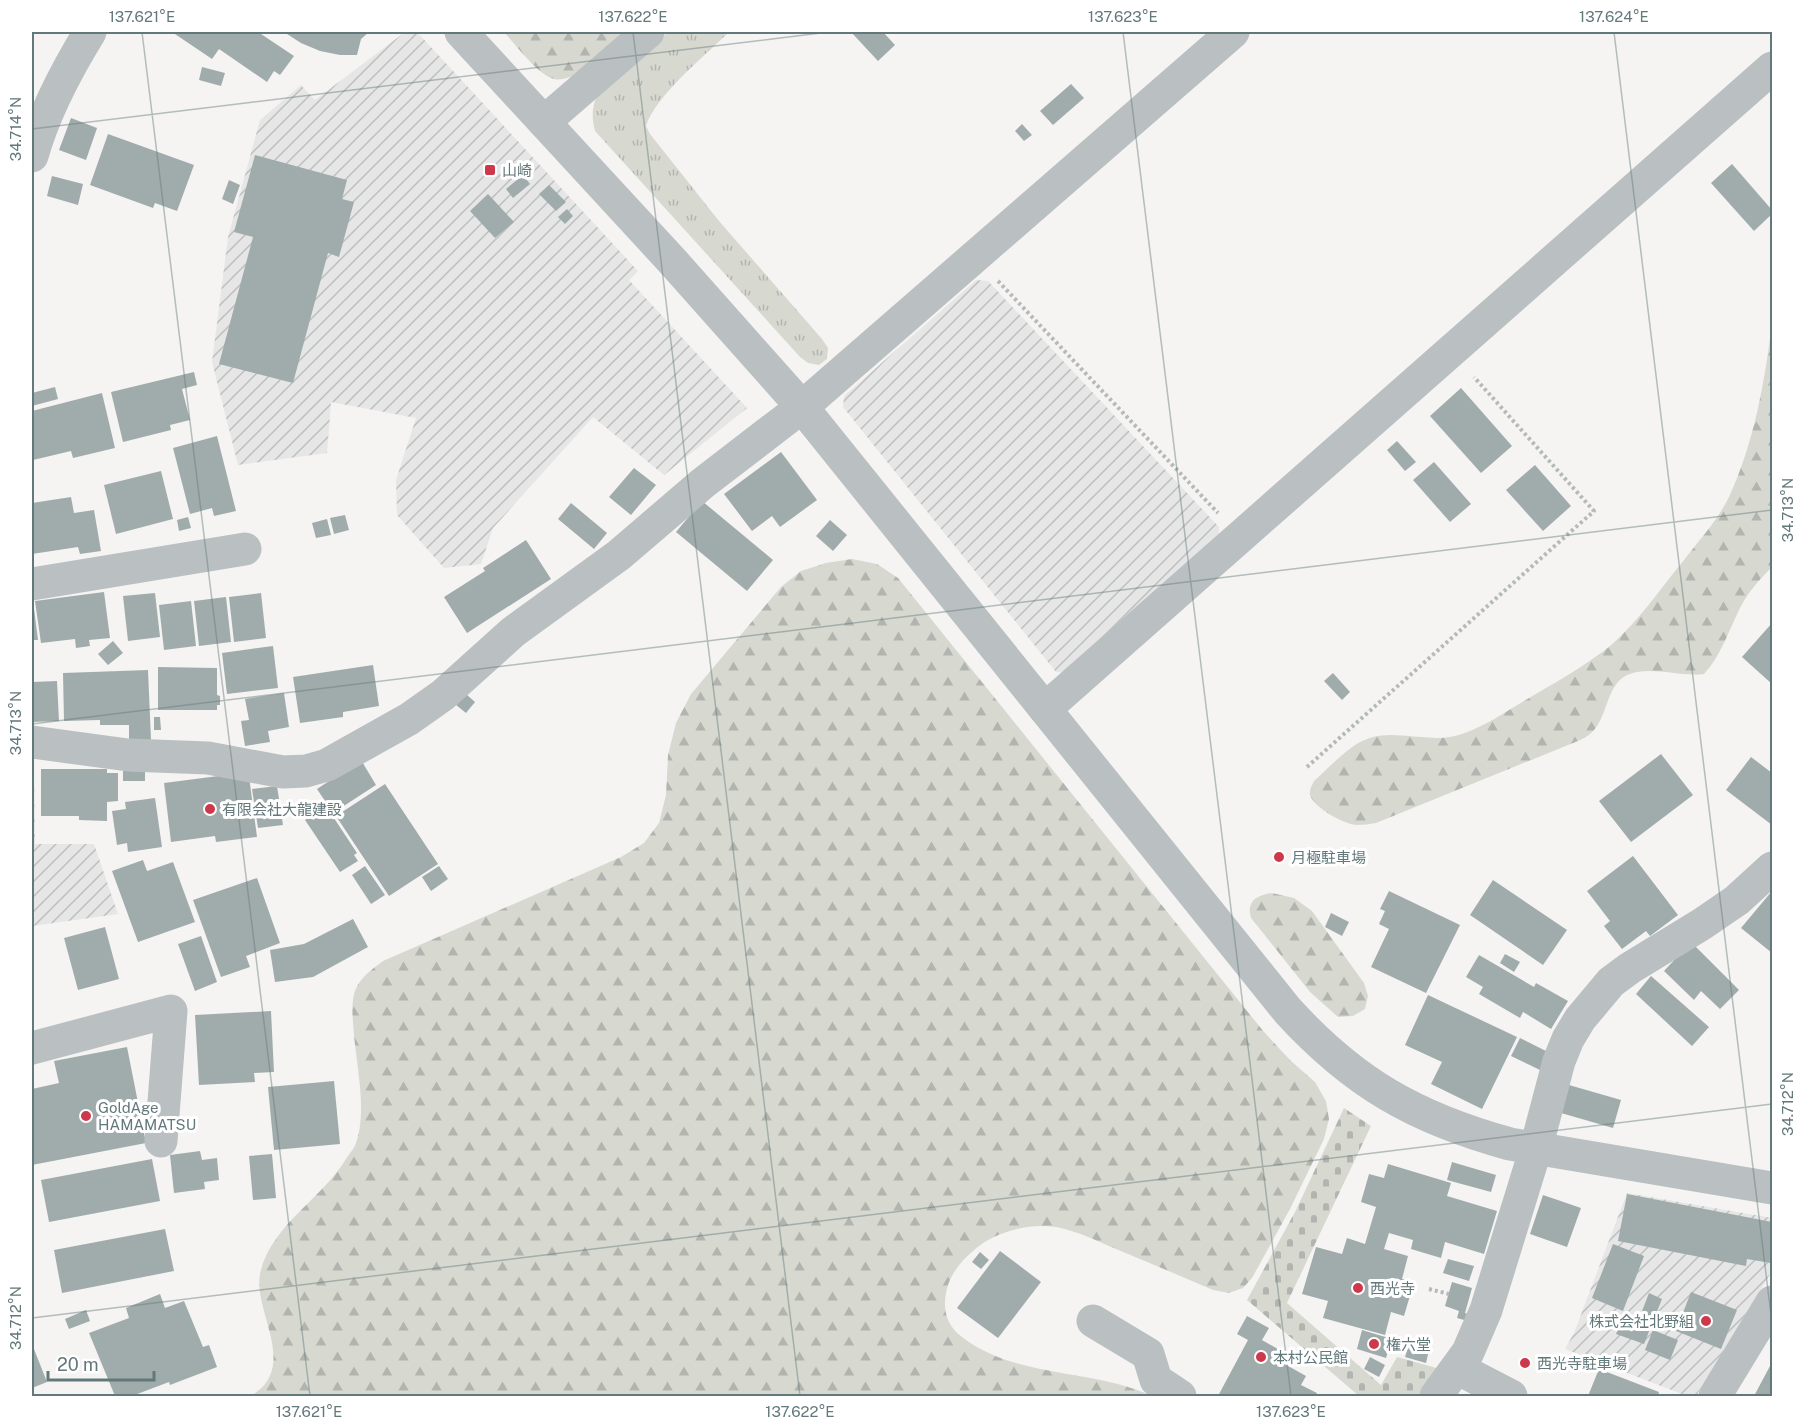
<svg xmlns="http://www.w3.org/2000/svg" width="1804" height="1428" viewBox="0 0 1804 1428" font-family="'Public Sans','Noto Sans JP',sans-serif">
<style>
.industrial{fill:url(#industrial-furrows)}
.grass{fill:url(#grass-tufts)}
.forest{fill:url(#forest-firs)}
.cemetery{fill:url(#cemetery-stones)}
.building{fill:#a0acac}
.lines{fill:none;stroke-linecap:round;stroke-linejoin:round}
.path{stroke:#b4b9ba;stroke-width:4;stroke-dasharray:3 3;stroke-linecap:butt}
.minor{stroke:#bac0c1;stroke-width:33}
.ticks{fill:none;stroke:#63787a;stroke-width:1.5;stroke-opacity:0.45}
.poi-dot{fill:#ce384b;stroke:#fff;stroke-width:2}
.labels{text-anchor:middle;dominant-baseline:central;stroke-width:6;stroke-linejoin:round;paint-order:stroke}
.poi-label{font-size:15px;fill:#63787a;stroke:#fff;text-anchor:start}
.neatline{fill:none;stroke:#63787a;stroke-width:2}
.ticks-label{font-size:15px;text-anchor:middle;fill:#63787a}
</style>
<defs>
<pattern id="industrial-furrows" width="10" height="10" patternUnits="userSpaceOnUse" patternTransform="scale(1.5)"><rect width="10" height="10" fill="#e5e6e5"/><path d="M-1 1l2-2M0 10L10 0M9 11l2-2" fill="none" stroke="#bdbfbf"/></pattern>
<pattern id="grass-tufts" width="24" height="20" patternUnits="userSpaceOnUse" patternTransform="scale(1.5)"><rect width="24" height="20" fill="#d7d9d1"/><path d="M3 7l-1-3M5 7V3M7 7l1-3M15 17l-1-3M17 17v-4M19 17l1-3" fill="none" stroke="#b2b5af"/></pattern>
<pattern id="forest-firs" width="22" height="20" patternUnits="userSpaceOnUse" patternTransform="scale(1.5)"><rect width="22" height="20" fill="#d7d9d1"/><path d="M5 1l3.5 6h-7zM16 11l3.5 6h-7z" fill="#b2b5af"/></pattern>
<pattern id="cemetery-stones" width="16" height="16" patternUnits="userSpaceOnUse" patternTransform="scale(1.5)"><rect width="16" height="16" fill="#d7d9d1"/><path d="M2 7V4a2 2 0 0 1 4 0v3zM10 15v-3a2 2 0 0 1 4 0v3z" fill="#b2b5af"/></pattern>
</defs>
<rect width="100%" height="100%" fill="#f5f4f2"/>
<!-- industrial -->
<g class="industrial">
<polygon points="405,32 417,32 638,271 629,280 747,408 664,475 593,417 493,528 481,564 444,568 397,515 396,480 416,418 331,402 327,453 238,465 212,362 228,237 260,120 301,85 315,100"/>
<polygon points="976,280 988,281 1219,527 1219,539 1067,673 1056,672 843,407 844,396"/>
<polygon points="32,756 34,757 35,844 94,844 118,914 32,926"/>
<polygon points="1627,1193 1772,1218 1772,1271 1696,1396 1687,1396 1565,1349 1574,1333"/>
</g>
<!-- grass -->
<path class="grass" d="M668,32H729C706,55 656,95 646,126L650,134L719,221L822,339L828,348L827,359L819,365L808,363L800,357L595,131C591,115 592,106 599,91Z"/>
<!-- forest -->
<g class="forest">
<path d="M504,32H628C611,46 574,88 551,78C535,71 516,45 504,32Z"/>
<path d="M1772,322V567C1760,579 1748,592 1740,608C1729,630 1721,656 1704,674C1681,677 1651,666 1630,674C1605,682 1609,719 1590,734C1587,737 1582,739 1578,741L1376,823C1370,824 1363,825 1357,825C1345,825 1313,807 1310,795C1309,789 1312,786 1314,781C1329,768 1349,745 1367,739C1396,728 1432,745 1462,734C1488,725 1510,709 1534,695C1560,680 1586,665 1610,646C1638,622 1660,589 1684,560C1699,540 1718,520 1729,497C1754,443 1765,381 1772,322Z"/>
<path d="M852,559L877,564L898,578L1264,1032L1291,1061L1315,1082L1326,1101L1329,1119L1324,1139L1290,1209L1252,1278L1243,1288L1229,1293L1213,1290C1181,1276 1149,1263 1116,1249C1097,1241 1077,1231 1056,1227C1028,1223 993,1232 972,1252C962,1260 952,1273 948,1285C942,1305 944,1323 962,1337C1017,1379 1091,1368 1152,1396H454C446,1393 434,1394 425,1396H252C256,1392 261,1389 265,1384C289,1353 254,1308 260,1274C270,1226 322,1199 346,1159C349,1154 354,1149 356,1143C367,1112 357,1068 354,1035C353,1022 351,1008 354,994C358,979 371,970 383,961L621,857L644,843L659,823L666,795L668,755L676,723L691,694L781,587L801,571L826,563Z"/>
<path d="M1272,893L1294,898L1312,911L1364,983L1368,996L1365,1009L1353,1016L1338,1017L1310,992L1251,918C1246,902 1256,895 1272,893Z"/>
</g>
<!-- cemetery -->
<polygon class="cemetery" points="1344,1108 1371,1126 1287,1303 1381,1385 1397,1357 1440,1369 1432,1382 1417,1396 1359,1396 1247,1300 1295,1212"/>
<!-- building -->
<g class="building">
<polygon points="172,32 258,32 294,56 280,75 274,71 267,82 219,49 212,59"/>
<polygon points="284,32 369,32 361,39 357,55 340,55 320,51 301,43"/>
<polygon points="851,32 883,32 895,45 878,61"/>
<polygon points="202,67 225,73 221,86 199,80"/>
<polygon points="1071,84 1084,98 1053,125 1040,111"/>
<polygon points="71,118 97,128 86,160 59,150"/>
<polygon points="1022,124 1032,135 1024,141 1015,131"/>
<polygon points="108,134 194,165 177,211 155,203 153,208 90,185"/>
<polygon points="255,155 347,180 342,199 354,202 339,257 328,253 293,383 219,364 253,237 234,232"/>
<polygon points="1732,164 1772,210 1772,214 1754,231 1711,183"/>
<polygon points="523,175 530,184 513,198 506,189"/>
<polygon points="52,176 83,184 78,205 47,196"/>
<polygon points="229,180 240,185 233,204 222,199"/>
<polygon points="549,185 566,202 556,211 539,194"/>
<polygon points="488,194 514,222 495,238 470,211"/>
<polygon points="567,209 573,216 565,224 558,217"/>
<polygon points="194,372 197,385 182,389 190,420 170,425 171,430 123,442 111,392"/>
<polygon points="55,387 58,399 32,406 32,393"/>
<polygon points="1461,388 1512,446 1481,473 1430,416"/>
<polygon points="102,393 115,448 73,458 71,451 33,460 32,453 32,411"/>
<polygon points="217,436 236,511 214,516 212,508 190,514 173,448"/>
<polygon points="1397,441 1416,462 1405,471 1387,450"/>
<polygon points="781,452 817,500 780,527 772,516 752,531 724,494"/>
<polygon points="1434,462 1471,504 1450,522 1413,480"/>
<polygon points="1535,465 1571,506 1543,531 1506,490"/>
<polygon points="634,468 656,485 631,515 609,497"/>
<polygon points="161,471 173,519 116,534 104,485"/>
<polygon points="71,497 74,513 94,510 101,551 80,554 78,547 32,554 32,503"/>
<polygon points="702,501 773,560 747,591 676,532"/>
<polygon points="571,503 607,533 594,549 558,519"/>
<polygon points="345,515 349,530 334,534 330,518"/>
<polygon points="188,517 191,528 179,531 177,520"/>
<polygon points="327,519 331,535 316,538 312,523"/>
<polygon points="830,520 847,535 833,551 816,536"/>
<polygon points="526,540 551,579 467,633 444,597 485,571 483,568"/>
<polygon points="104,592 110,638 89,640 90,646 76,648 75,639 41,643 35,601"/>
<polygon points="155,593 160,637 128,641 123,596"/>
<polygon points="261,593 266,638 234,642 229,597"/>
<polygon points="226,597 231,642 199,646 194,601"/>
<polygon points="33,601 38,640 32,640 32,602"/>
<polygon points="191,601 196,646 164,650 159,605"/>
<polygon points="1772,623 1772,684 1742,657"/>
<polygon points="113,641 123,653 108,665 98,654"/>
<polygon points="273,646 278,688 227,694 222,653"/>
<polygon points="373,665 379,706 343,712 343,717 300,723 293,677"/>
<polygon points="158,667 217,668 217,695 220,696 220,705 217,705 217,710 158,710"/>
<polygon points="148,670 151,740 129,741 129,725 100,725 100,720 64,721 63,673"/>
<polygon points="1333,673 1350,692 1342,700 1324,681"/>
<polygon points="57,681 59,721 32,722 32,682"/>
<polygon points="284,693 289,727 268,731 270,742 245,746 241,721 249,720 245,699"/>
<polygon points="466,694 475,702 466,713 456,705"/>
<polygon points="154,717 160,717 161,730 154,730"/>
<polygon points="1661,754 1693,795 1631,842 1599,801"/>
<polygon points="1751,757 1772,773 1772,825 1726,790"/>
<polygon points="361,760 376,785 333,813 317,789"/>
<polygon points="41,769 107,769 107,773 118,773 118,801 107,802 107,821 79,820 79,816 41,816"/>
<rect x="123" y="771" width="22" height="10"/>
<polygon points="234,774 249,776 257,837 216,842 215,836 171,842 164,783"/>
<polygon points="385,784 438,864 389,896 336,816"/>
<polygon points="277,786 283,825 258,828 252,789"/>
<polygon points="155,798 162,847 128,852 127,843 117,845 112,811 126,809 125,802"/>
<polygon points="326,806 357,853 354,855 358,861 340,872 305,820"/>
<polygon points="1633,856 1678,915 1650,936 1646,931 1622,949 1604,926 1610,921 1587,891"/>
<polygon points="143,860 147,871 173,862 195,922 138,942 112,871"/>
<polygon points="365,866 385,895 371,904 352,875"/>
<polygon points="439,866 448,879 431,891 422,877"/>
<polygon points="257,878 280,943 246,956 250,967 221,977 193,900"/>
<polygon points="1493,880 1567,930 1543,965 1470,915"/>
<polygon points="1389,891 1460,925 1426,993 1371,967 1389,929 1379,924 1385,911 1380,909"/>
<polygon points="1772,891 1772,953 1741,928"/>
<polygon points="1331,913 1349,922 1342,936 1325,927"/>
<polygon points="353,919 368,947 313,977 275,982 270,950 304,944"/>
<polygon points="105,927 119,979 78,990 64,938"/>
<polygon points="201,936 217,982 195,991 178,944"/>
<polygon points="1691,942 1739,990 1720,1009 1701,991 1694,1000 1664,971"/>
<polygon points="1505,954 1520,962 1514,972 1500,963"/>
<polygon points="1479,955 1534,987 1536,983 1568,1001 1551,1029 1523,1012 1520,1018 1479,994 1483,987 1466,977"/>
<polygon points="1651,976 1709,1027 1692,1046 1636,994"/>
<polygon points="1428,995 1517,1037 1482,1109 1431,1084 1442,1062 1405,1045"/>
<polygon points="271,1011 274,1072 254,1073 255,1082 199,1085 195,1015"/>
<polygon points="1520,1038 1548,1052 1540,1070 1511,1056"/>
<polygon points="127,1047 146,1143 32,1165 32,1089 59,1083 54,1061"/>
<polygon points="334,1081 340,1144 274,1150 268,1087"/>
<polygon points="1569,1085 1621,1100 1613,1128 1561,1113"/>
<polygon points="200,1151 202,1160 217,1158 219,1180 204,1182 205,1189 174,1193 170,1155"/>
<polygon points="272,1154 276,1198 253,1200 249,1156"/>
<polygon points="152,1159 160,1201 49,1222 41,1180"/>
<polygon points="1452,1162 1496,1175 1491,1192 1447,1180"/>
<polygon points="1388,1164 1451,1183 1447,1196 1497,1211 1484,1254 1445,1242 1441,1258 1411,1249 1413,1240 1389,1233 1384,1249 1408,1256 1402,1279 1414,1282 1404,1316 1391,1312 1385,1335 1323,1318 1328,1301 1302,1294 1316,1247 1342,1254 1347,1238 1365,1244 1376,1207 1361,1202 1369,1174 1384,1178"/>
<polygon points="1627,1194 1772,1222 1771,1263 1747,1259 1746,1266 1618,1241"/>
<polygon points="1543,1195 1581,1208 1567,1247 1530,1234"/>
<polygon points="165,1229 174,1271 62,1293 54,1250"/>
<polygon points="1613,1244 1644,1256 1623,1311 1592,1298"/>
<polygon points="1000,1251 1041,1282 998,1338 957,1308"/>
<polygon points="980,1252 989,1260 981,1269 972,1262"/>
<polygon points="1448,1259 1474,1266 1469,1281 1443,1273"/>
<polygon points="1452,1282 1472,1288 1465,1313 1470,1315 1468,1321 1457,1318 1459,1311 1445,1306"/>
<polygon points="1691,1292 1737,1310 1721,1349 1676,1331"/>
<polygon points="1649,1293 1662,1299 1644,1344 1616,1334 1625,1313 1639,1319"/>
<polygon points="160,1294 165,1308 184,1301 203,1347 209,1345 217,1367 170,1385 169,1382 132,1396 115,1396 89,1333 129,1318 126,1308"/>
<polygon points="86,1310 90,1321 69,1329 65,1319"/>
<polygon points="1247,1316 1269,1328 1262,1340 1285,1353 1281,1362 1306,1376 1301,1385 1317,1393 1315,1396 1218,1396 1248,1340 1237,1334"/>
<polygon points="1362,1330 1392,1339 1386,1358 1357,1349"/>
<polygon points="1653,1330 1678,1340 1670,1360 1645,1350"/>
<polygon points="32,1344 47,1382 32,1388"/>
<polygon points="1409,1344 1429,1350 1426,1363 1405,1357"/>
<polygon points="1370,1357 1385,1365 1379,1377 1364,1369"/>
<polygon points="1770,1366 1772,1367 1772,1396 1754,1396"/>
<polygon points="1599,1369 1659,1392 1658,1396 1588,1396"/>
</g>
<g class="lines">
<!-- path -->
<g class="path">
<polyline points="998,281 1218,513"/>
<polyline points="1307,767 1594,511 1474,377"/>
<polyline points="1429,1289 1449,1294"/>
</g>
<!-- minor -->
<g class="minor">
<path d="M461,32L674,263L802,407L1288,1011C1354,1083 1415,1118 1510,1144L1772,1188"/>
<polyline points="544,122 648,32"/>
<path d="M32,156C44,112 66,71 90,32"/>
<polyline points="32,584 245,549"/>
<polyline points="1045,709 1772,68"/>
<polyline points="32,742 128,755 208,758 283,772 306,771 327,765 409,719 443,695 513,632 619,555 703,483 802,407 1233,32"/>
<polyline points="32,1048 171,1011 161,1141"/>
<polyline points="1093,1321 1148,1354 1156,1380 1180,1396"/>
<polyline points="1457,1368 1511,1396"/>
<polyline points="1436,1396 1468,1352 1486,1310 1536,1148 1559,1061 1568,1039 1580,1019 1611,982 1630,968 1702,924 1737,900 1772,868"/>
<polyline points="1715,1396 1772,1302"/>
</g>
</g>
<!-- ticks -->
<path class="ticks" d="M142,32L310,1396M633,32L800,1396M1123,32L1291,1396M1614,32L1772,1323M32,129L829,32M32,724L1772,510M32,1318L1772,1104"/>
<!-- markers -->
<g class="poi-dot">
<rect x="484" y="164" width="12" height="12" rx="3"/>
<circle cx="210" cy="809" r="6"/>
<circle cx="1279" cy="857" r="6"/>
<circle cx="86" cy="1116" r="6"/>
<circle cx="1358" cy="1288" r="6"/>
<circle cx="1706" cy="1321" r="6"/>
<circle cx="1374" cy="1344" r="6"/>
<circle cx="1261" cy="1357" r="6"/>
<circle cx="1525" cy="1363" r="6"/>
</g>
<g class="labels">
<!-- poi labels -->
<g class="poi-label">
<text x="502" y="170">山崎</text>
<text x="222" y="809">有限会社大龍建設</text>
<text x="1291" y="857">月極駐車場</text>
<text x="98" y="1107">GoldAge<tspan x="98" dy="17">HAMAMATSU</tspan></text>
<text x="1370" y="1288">西光寺</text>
<text x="1694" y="1321" text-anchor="end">株式会社北野組</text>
<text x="1386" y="1344">権六堂</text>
<text x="1273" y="1357">本村公民館</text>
<text x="1537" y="1363">西光寺駐車場</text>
</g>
</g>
<!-- border -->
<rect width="1804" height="1428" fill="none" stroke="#ffffff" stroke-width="66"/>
<!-- scale -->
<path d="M48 1371v9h106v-9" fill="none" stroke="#63787a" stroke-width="3"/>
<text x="57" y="1371" font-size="18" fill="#63787a" stroke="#ffffff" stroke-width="4.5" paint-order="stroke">20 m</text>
<rect x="33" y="33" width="1738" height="1362" class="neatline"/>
<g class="ticks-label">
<text x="142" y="22">137.621°E</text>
<text x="633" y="22">137.622°E</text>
<text x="1123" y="22">137.623°E</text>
<text x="1614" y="22">137.624°E</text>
<text transform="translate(16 129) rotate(-90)" y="5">34.714°N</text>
<text transform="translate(1788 510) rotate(-90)" y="5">34.713°N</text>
<text transform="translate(16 723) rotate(-90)" y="5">34.713°N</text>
<text transform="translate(1788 1104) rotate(-90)" y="5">34.712°N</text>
<text transform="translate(16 1318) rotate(-90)" y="5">34.712°N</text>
<text x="309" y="1417">137.621°E</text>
<text x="800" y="1417">137.622°E</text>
<text x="1291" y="1417">137.623°E</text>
</g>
</svg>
